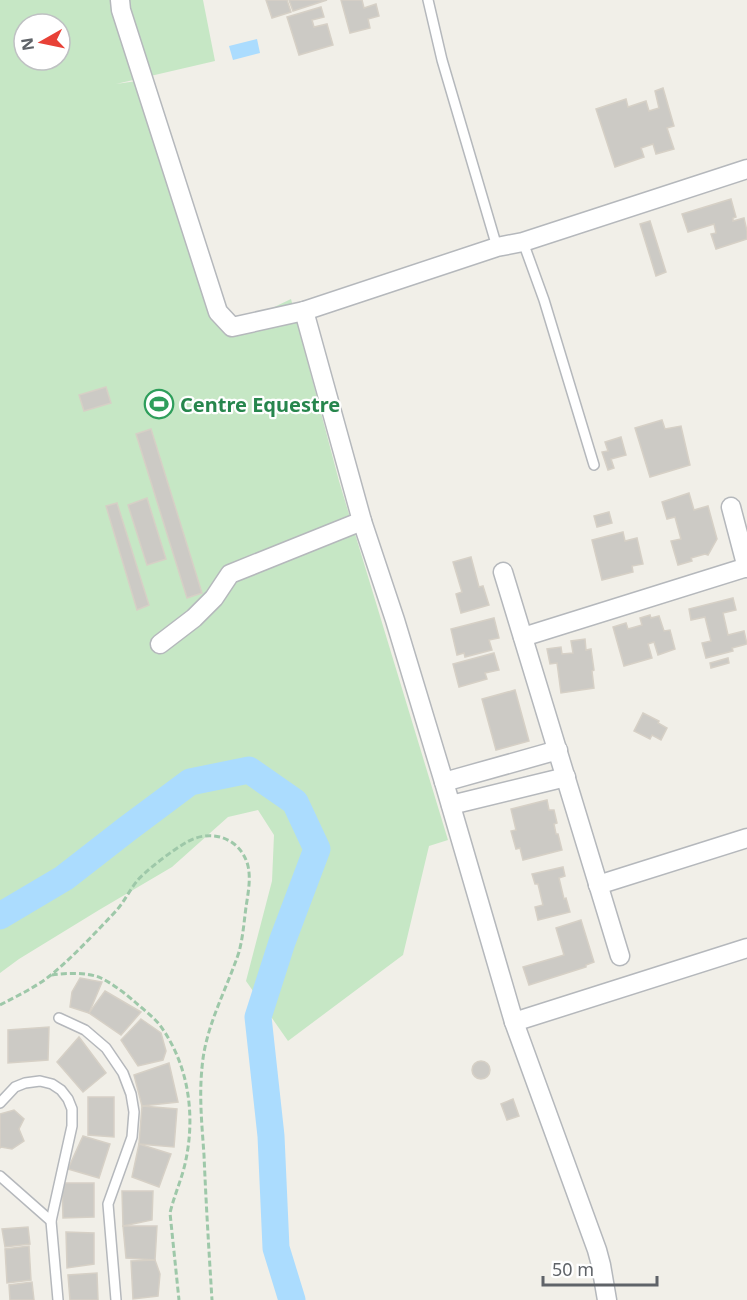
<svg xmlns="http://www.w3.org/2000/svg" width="747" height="1300" viewBox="0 0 747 1300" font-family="'Noto Sans',sans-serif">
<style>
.green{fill:#c6e7c5;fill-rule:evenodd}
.water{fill:#abdcfe}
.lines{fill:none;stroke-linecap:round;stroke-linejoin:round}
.river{stroke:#abdcfe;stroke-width:27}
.building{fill:#cccac5;stroke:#d6d0c6;stroke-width:1.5}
.service-casing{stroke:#b5b8bc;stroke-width:12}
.minor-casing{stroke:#b5b8bc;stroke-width:21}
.path{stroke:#9ec8a9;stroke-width:3;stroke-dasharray:6 3;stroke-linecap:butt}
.service{stroke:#fff;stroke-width:9}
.minor{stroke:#fff;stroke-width:18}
.labels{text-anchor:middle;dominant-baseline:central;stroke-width:4.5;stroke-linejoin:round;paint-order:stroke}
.leisure-label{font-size:20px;font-weight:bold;fill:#27864d;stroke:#fff;text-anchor:start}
</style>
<rect width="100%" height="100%" fill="#f1efe8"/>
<!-- green -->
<path class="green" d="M0,0H203L215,61L116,84L144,80L233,327L291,299L339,481L448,840L429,846L403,955L288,1041L246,981L272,881L274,835L258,810L228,817L172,867L99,910L19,959L0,973ZM24,24H60V60H24Z"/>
<!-- water -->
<polygon class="water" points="257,39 260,53 233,60 229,46"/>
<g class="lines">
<!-- river -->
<polyline class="river" points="0,916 64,878 127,829 190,782 249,770 295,802 317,849 282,942 258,1017 271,1136 276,1248 292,1300"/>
</g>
<!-- building -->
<g class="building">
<polygon points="266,0 287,0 291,12 272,18"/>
<polygon points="289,0 327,0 293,11"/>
<polygon points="341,0 362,0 364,8 376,4 379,16 368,19 370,28 350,33"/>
<polygon points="321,7 324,17 312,20 314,27 327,24 333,45 299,55 287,17"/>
<polygon points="663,88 674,126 667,128 674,149 656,154 653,144 641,148 644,157 615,167 596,109 626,99 628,107 646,101 649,111 659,108 655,91"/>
<polygon points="731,199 736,217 733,218 733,221 744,218 747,231 747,239 716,249 711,234 716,233 714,224 688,232 682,214"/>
<polygon points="650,221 666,272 656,276 640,224"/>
<polygon points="106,387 111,403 84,411 79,395"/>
<polygon points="662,420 665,429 681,426 690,465 650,477 635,428"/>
<polygon points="151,429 202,593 187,598 136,434"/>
<polygon points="621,437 626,455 611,459 614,468 608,470 602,452 608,451 605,442"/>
<polygon points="689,493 694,510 708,506 717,539 708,555 705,554 691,558 692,561 678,565 671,541 681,539 675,517 667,519 662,502"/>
<polygon points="147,498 166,559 147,565 128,505"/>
<polygon points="117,503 149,605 137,610 106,506"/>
<polygon points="609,512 612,523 597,527 594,516"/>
<polygon points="623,532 625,541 637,538 643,564 632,566 633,572 602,580 592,540"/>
<polygon points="471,557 479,587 483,586 489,605 461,613 456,594 462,592 453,562"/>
<polygon points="733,598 736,610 723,613 728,635 744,631 747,644 732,648 733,651 706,658 702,643 711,641 705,617 691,620 689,609"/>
<polygon points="650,615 651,618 659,616 664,631 670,630 675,649 658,655 654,642 648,644 652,658 624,666 613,627 626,623 628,629 642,625 640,618"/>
<polygon points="494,618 499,638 489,640 492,650 465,657 464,653 457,655 451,629"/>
<polygon points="585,639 586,650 591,649 594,670 592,671 594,688 561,693 557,663 550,664 547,649 561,647 562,654 573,653 571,641"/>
<polygon points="494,653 499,670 485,673 487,679 459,687 453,664"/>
<polygon points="728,658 729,663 711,668 710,663"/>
<polygon points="515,690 529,741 496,750 482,699"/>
<polygon points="643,713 659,721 658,723 667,728 661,740 652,735 650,739 634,731"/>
<polygon points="547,800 549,810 554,810 557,823 554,824 556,834 558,834 562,850 523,860 520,848 516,849 511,831 516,830 511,809"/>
<polygon points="563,867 565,876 559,878 564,899 566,898 570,912 538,920 535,907 543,905 538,884 535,884 532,874"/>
<polygon points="581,920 594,962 586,965 586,967 529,985 523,967 564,955 556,928"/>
<polygon points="80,978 102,982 89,1013 70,1007 72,992"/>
<polygon points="105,991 141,1012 121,1035 89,1013"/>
<polygon points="141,1019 161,1033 166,1051 163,1060 138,1066 121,1040"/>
<polygon points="49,1027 48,1060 8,1063 8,1030"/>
<polygon points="79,1037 106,1073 83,1092 57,1062"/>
<circle cx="481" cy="1070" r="9"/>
<polygon points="169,1063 178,1102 142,1106 134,1075"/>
<polygon points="88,1097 114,1097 114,1137 88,1135"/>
<polygon points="513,1099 519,1116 507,1120 501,1104"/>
<polygon points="142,1106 177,1109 174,1147 139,1144"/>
<polygon points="14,1110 24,1119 19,1129 24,1141 12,1149 1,1147 0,1148 0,1114"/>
<polygon points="83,1136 110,1144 99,1178 68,1169"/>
<polygon points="139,1144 171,1154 159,1187 132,1177"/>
<polygon points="62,1183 94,1183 94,1217 63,1218"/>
<polygon points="122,1191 153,1191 152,1220 123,1226"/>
<polygon points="123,1226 157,1226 155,1260 126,1258"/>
<polygon points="28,1227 30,1244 5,1247 2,1229"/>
<polygon points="66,1232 94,1233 94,1264 67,1268"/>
<polygon points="29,1246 31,1280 7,1283 5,1249"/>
<polygon points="155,1260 160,1274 158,1296 133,1299 131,1261"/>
<polygon points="97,1273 98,1300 70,1300 68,1275"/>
<polygon points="32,1282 34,1300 10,1300 9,1285"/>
</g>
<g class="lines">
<!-- service casing -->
<g class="service-casing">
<g id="service">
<polyline points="428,0 442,60 497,247"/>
<polyline points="523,242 544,300 594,465"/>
<polyline points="59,1018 85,1030 106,1048 123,1073 131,1094 134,1112 132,1137 108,1204 116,1300"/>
<polyline points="0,1103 15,1087 25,1083 40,1081 52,1084 61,1090 68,1099 72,1109 72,1126 51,1221 58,1300"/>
<polyline points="0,1176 51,1221"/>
</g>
</g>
<!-- minor casing -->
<g class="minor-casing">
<g id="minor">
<polyline points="120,0 121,10 218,312 232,327 304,311 497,247 523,242 747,169"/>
<polyline points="304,311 362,521 395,620 444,782 514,1022 597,1250 601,1265 607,1300"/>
<polyline points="731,507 747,568"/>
<polyline points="503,572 620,956"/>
<polyline points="523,637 747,567"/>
<polyline points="160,644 194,618 214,598 230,574 362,521"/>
<polyline points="444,782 558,750"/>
<polyline points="451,805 566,777"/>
<polyline points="598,885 747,838"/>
<polyline points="514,1022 747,948"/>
</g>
</g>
<!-- path -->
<g class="path">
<path d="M52,975C66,973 88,972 101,978C113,984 126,994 135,1002C143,1009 152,1016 159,1024C189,1064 196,1116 185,1164C181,1181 174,1196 170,1213L179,1300"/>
<path d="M0,1005C17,996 36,987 51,975C74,956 95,933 116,911C124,902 129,891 137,881C145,871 174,849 187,842C211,828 241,838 248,866C251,879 248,894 246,907C244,922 243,937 239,952C226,991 205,1027 202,1068C199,1097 202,1126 204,1155C206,1203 209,1252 212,1300"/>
</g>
<!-- service -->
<use href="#service" class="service"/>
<!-- minor -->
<use href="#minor" class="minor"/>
</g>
<!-- icons -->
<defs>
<g id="stadium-ring" transform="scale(1.5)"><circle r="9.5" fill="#fff" stroke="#2e9e5b" stroke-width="1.5"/><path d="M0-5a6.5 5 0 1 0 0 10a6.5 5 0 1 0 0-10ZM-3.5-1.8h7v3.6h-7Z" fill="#2e9e5b"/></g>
</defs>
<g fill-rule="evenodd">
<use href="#stadium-ring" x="159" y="404"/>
</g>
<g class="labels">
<!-- leisure labels -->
<g class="leisure-label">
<text x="180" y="404">Centre Equestre</text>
</g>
</g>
<!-- north arrow -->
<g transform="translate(42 42) rotate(261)"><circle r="28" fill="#ffffff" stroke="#bfc1c3" stroke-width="1.5"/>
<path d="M0-4.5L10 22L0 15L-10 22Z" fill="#e84137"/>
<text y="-9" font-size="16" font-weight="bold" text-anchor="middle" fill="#5f6368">N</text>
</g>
<!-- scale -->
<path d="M543 1276v9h114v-9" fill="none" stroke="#5f6368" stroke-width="3"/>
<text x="552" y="1276" font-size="18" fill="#5f6368" stroke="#ffffff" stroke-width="4.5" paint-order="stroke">50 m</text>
</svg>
